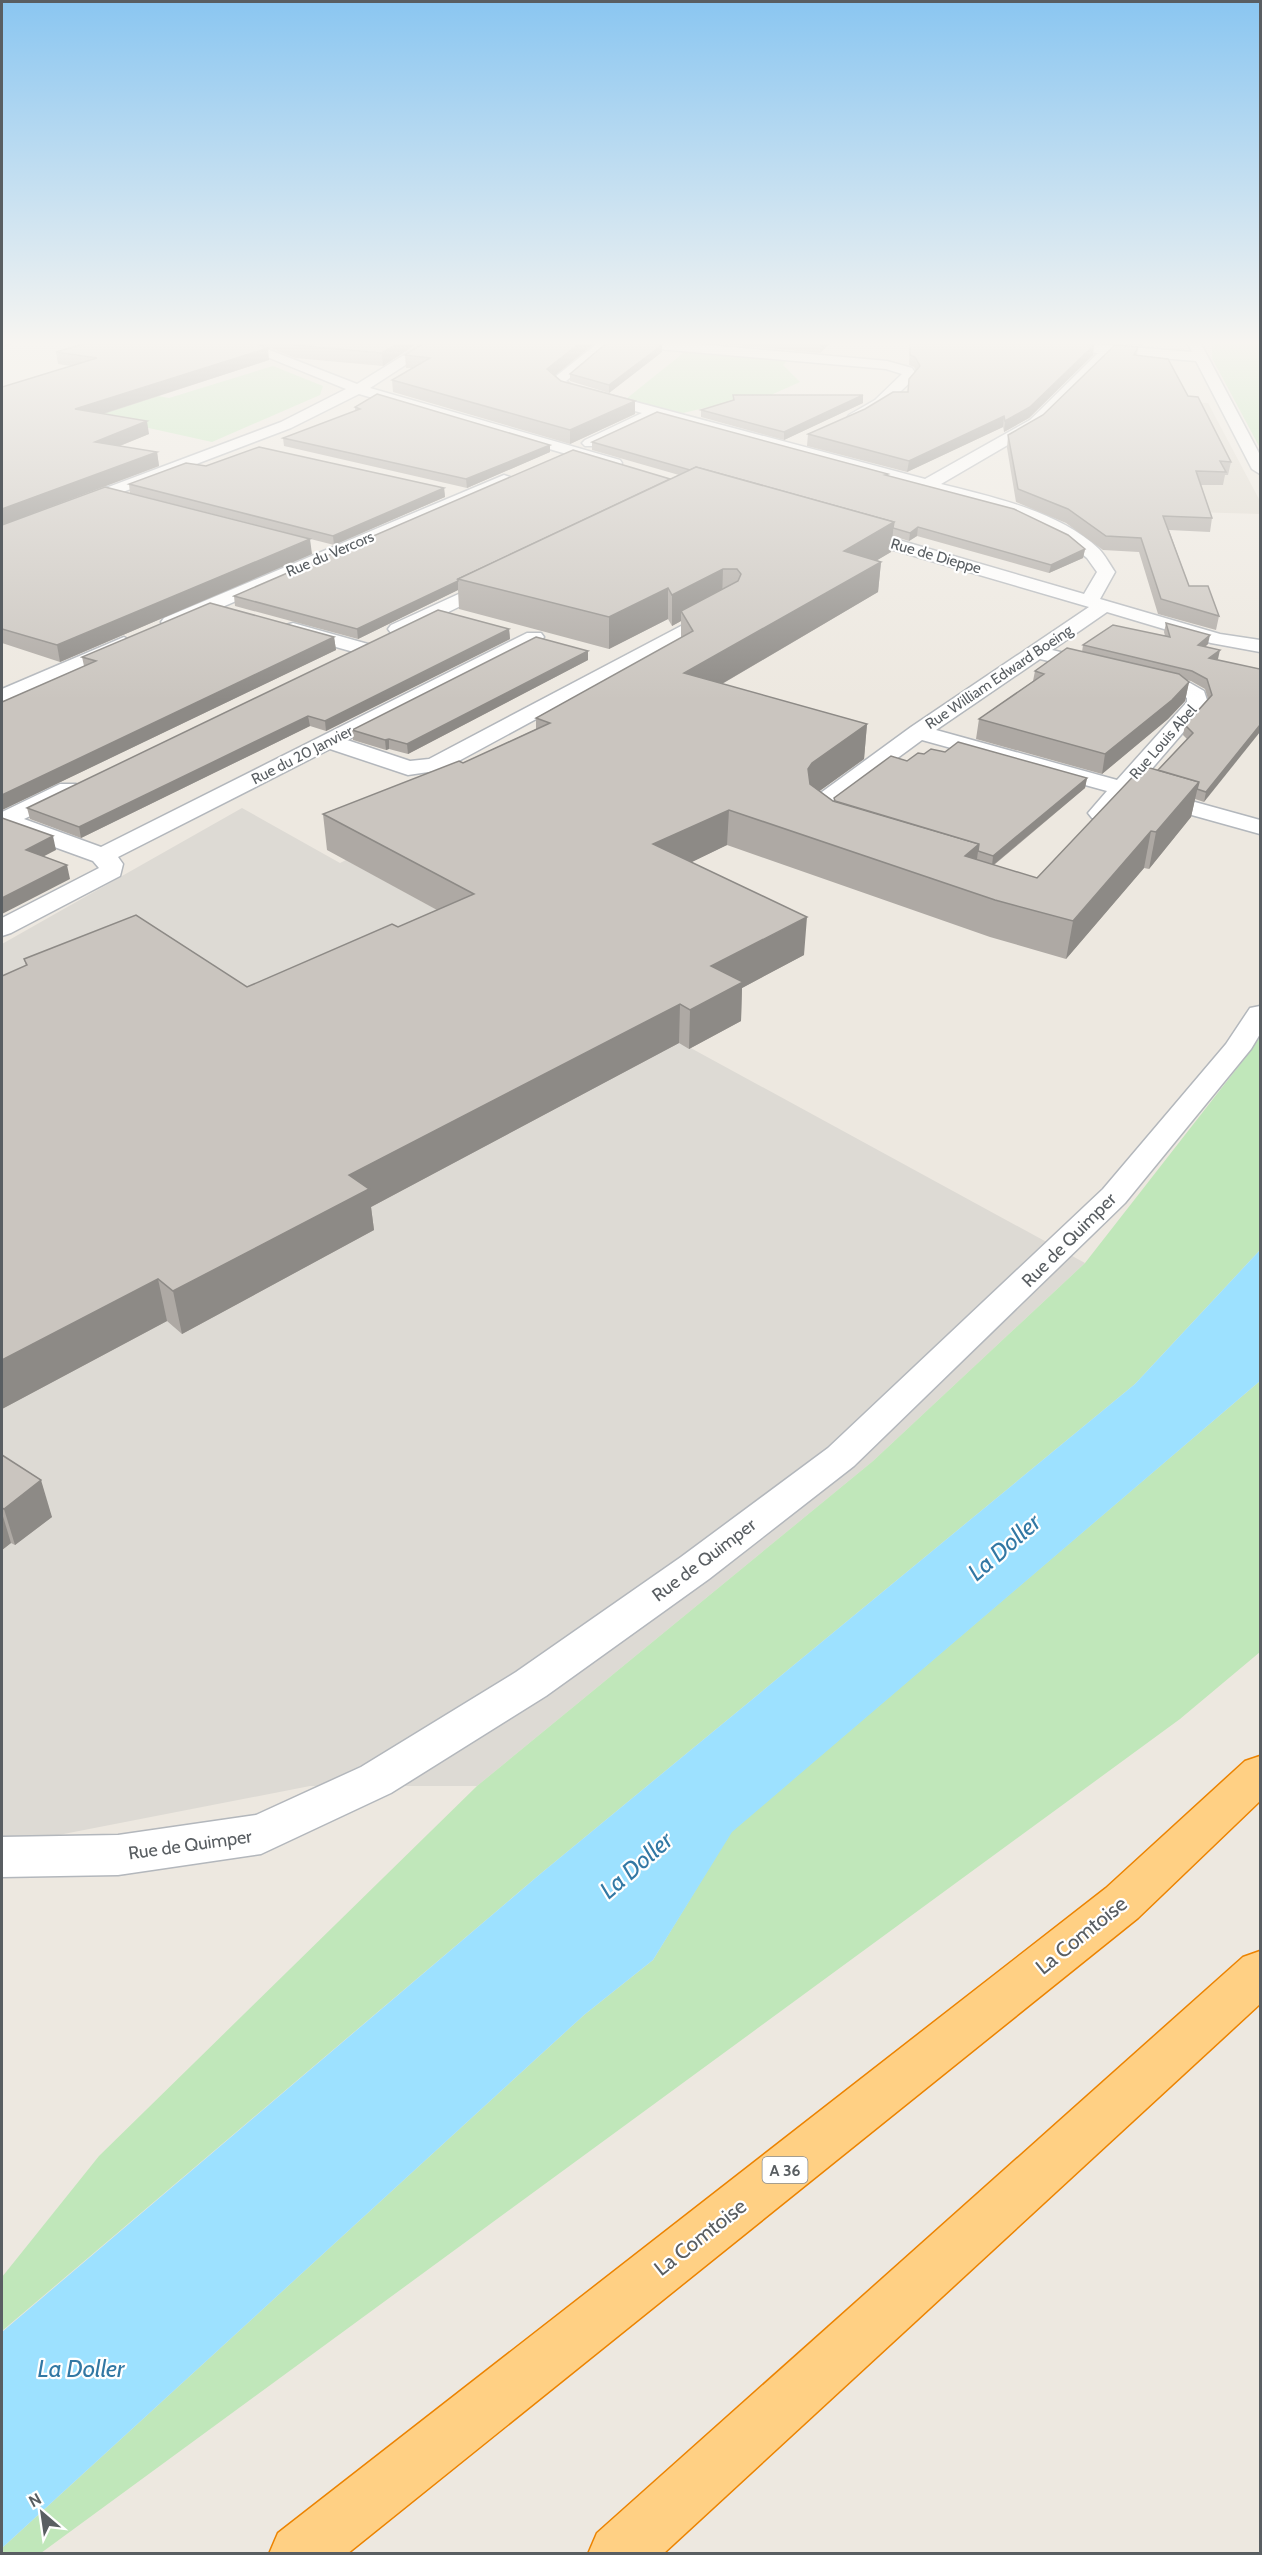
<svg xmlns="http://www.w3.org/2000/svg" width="1262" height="2555" viewBox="0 0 1262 2555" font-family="Cabin,sans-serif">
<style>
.industrial{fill:#dddad4}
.education{fill:#dfdad0}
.green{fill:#c0e7ba}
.water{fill:#9de1ff}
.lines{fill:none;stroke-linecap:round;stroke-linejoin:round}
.street-casing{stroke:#b3b7bc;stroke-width:3}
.highway-casing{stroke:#ec8300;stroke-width:3}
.street{fill:#fff;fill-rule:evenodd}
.highway{fill:#ffd084;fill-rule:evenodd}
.tram{stroke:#b0b1b2;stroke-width:1.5}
.wall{fill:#aea9a4}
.shaded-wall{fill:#8d8a86}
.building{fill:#cac5bf;stroke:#8d8a86;stroke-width:1.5}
.labels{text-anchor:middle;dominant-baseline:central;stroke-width:4.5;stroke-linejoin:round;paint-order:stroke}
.far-street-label{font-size:15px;fill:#595e62;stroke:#fff}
.shield{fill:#fff;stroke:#8b8e91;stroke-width:1.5}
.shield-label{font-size:16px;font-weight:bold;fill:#595e62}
.street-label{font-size:18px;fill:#595e62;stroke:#fff}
.near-street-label{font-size:21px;fill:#595e62;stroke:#fff}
.near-water-label{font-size:24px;font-style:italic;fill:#3278a4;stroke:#fff}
</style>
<rect width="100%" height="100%" fill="#ede8e0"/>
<!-- industrial -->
<polygon class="industrial" points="242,808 340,863 346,860 1085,1263 873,1461 477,1786 310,1786 2,1846 2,944"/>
<!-- education -->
<polygon class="education" points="1136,401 1208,403 1260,501 1260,514 1159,511"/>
<!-- green -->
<g class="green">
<polygon points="1212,342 1260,342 1260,448 1212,358"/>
<polygon points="687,350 790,358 783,365 800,382 764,398 734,401 683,413 626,399"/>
<polygon points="273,366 323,386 320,395 212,442 54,407 112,388 169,398"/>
<polygon points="1260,1032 1260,1250 1135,1384 539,1875 2,2331 2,2277 99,2156 477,1786 873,1461 1085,1263 1245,1058"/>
<polygon points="1260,1381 1260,1652 1180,1719 41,2553 2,2554 2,2548 584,2015 653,1960 731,1832"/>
</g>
<!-- water -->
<polygon class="water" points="1260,1250 1260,1381 732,1832 653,1960 584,2015 2,2548 2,2332 539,1875 1135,1384"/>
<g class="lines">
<!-- street casing -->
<g class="street-casing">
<g id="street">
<polygon points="230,342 249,342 357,384 425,342 441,342 370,388 620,460 622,463 620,466 608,466 359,394 291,428 2,538 2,527 281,422 346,389"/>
<path d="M599,342H614L566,381L572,385L925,479L1030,420L1098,353L1015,346L1009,342H1068L1192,352L1187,342H1200L1260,455V474L1252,469L1196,361L1112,354L1040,426L941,484C992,497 1059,511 1099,549C1105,555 1110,565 1115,572L1100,599L1220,634L1260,640V652L1211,643L1107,612L1052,650L1190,683L1204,691L1208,703L1205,707L1137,786L1260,820V834L1127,797L1108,818H1092L1088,813L1107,791L922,740L831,807L832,815L851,829L847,834H831L813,823L808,805L811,800L911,727L1089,607L842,535L839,531L842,527H854L1084,594L1097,572L1087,558L1068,542L1007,512L657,417L595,446H585L582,443L585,440L642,413L562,391L550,381ZM1040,659L1176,691L1187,698V702L1117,780L936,730Z"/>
<polygon points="618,342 674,342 887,361 912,368 917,376 885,406 854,422 849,421 847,418 849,415 875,400 902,374 886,369 624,346"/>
<polygon points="504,475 510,477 512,480 510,483 178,626 164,626 161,622 164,618"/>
<polygon points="500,575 509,580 506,584 405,633 391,633 388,629 391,625"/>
<polygon points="719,606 728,612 726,616 442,770 408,775 330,749 118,857 123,864 120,876 11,933 2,936 2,918 99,868 93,861 2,828 2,812 60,784 76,784 79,789 76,794 24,819 101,847 527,633 541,633 544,637 541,641 347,740 410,761 429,759"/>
<polygon points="293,623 368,644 371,648 361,654 286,633 283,629 286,625"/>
<polygon points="124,637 134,643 131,647 2,702 2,689"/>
<polygon points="1260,1006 1260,1034 1251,1049 1125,1203 854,1466 709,1579 546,1696 391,1793 261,1854 118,1875 2,1877 2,1837 118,1835 256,1815 361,1767 516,1672 681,1557 828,1448 1103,1189 1226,1044 1250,1008"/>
</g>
</g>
<!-- highway casing -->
<g class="highway-casing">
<g id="highway">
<polygon points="1260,1756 1260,1801 1138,1918 347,2554 269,2554 278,2533 1106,1888 1245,1761"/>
<polygon points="1260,1951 1260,2004 663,2554 588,2554 597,2533 1243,1957"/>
</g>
</g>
<!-- street -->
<use href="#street" class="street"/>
<!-- highway -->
<use href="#highway" class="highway"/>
<!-- tram -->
<polyline class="tram" points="2,347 16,342"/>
</g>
<!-- wall -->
<g class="wall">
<polygon points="256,342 420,342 383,366 295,358"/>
<polygon points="425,342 596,342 555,375 561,381 635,414 570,444 393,392 392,380 412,368 406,368 405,355"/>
<polygon points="703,342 831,342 820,353"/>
<polygon points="910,342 1064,342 1093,355 1029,418 1004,432 1003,427 907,472 807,446 808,434 908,392 909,379 916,371 914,367 909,365"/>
<polygon points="1101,342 1144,342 1142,346"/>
<polygon points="662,345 662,352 609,393 570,381 570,374"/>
<polygon points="1138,347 1137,356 1188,396 1231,462 1228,475 1225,475 1223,485 1201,485 1212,518 1210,532 1169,530 1189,586 1219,616 1216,630 1158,614 1139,552 1103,550 1066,523 1016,502 1007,448 1008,435 1043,415"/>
<polygon points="56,352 269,360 104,414 149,434 120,446 157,452 159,466 4,524 312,554 60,662 2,643 2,387 71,366 58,364"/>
<polygon points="733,395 863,395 863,403 784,440 701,417 701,410 733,400"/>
<polygon points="355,407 550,445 550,452 467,488 284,446 283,438 355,411"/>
<polygon points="592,442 887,475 1085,549 1083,558 1049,573 917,536 909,541 893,536 891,552 877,560 881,562 878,592 722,684 867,724 864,759 819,791 834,801 834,798 907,761 924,754 945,752 1087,778 1085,788 994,865 1037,878 1158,770 1187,739 1183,735 1185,725 1208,699 1205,689 1191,681 1185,680 1189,682 1185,701 1168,719 1102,774 976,739 979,719 1033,681 1035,671 1082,652 1083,645 1165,636 1164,632 1166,623 1208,644 1205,647 1218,659 1217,660 1260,669 1204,802 1195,799 1191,817 1149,869 1144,868 1066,959 990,937 727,845 691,862 804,955 742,988 741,1021 689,1049 679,1043 371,1207 374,1230 182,1334 167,1321 2,1409 2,976 26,966 24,959 247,987 398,927 437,910 327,850 323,814 463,763 536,729 536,718 681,638 681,621 672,626 668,619 609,649 459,609 458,590 358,639 235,606 234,596 670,479 679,475 592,450"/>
<polygon points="206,466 444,488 445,497 334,545 130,493 129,484"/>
<polygon points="509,629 510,639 326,731 310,726 81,838 30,819 27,808"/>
<polygon points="334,637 336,650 2,810 2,702 84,666 82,657"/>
<polygon points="588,651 588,660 408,754 389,749 386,750 353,740 352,730"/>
<polygon points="2,1455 52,1517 15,1545 11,1543 2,1550"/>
</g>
<!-- shaded-wall -->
<g class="shaded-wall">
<polygon points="400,342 420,342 383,366 382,353"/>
<polygon points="581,342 596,342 548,381 547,369"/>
<polygon points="821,342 831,342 820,353"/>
<polygon points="662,345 662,352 609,393 609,385"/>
<polygon points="1094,345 1093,355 1029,418 1004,432 1005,421"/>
<polygon points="268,348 269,360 77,422 75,409"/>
<polygon points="863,395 863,403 784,440 784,432"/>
<polygon points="635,401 635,414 570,444 570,430"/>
<polygon points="1004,416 1003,427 907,472 909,461"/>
<polygon points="147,421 149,434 97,455 95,442"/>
<polygon points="550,445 550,452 467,488 466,479"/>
<polygon points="157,452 159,466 2,525 2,509"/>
<polygon points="444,488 445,497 334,545 333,536"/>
<polygon points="894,522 891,552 842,581 844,551"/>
<polygon points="918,527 917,536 909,541 910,533"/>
<polygon points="310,539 312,554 60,662 57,645"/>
<polygon points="1085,549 1083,558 1049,573 1051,565"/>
<polygon points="881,562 878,592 684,706 684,673"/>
<polygon points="723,569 722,600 681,611 681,621 672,626 672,595"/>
<polygon points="458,581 458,590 358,639 357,629"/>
<polygon points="668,588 668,619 609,649 609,617"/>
<polygon points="509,629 510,639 326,731 325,721"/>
<polygon points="1210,635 1208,644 1196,654 1198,645"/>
<polygon points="334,637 336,650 2,810 2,795"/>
<polygon points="1220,650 1218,659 1207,668 1209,658"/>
<polygon points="588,651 588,660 408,754 407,744"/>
<polygon points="1189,682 1185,701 1168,719 1102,774 1105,754"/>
<polygon points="308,716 310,726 81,838 79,827"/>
<polygon points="867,724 864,759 810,798 808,769 812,763"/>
<polygon points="1260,725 1260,732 1204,802 1206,792"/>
<polygon points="389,739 389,749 386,750 385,740"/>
<polygon points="1087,778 1085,788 992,866 993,856"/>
<polygon points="1199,782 1191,817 1149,869 1156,832"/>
<polygon points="729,810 727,845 653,881 653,844"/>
<polygon points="1151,831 1144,868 1066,959 1073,921"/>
<polygon points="53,836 56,850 29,864 26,850"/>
<polygon points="979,844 974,881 965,856"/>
<polygon points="67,865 70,879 2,914 2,898"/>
<polygon points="807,917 804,955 742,988 741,1021 689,1049 690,1010 711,966"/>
<polygon points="680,1004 679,1043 371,1207 374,1230 182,1334 173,1291 349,1175"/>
<polygon points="158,1279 167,1321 2,1409 2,1360"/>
<polygon points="41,1480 52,1517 15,1545 4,1509"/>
<polygon points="2,1513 11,1543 2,1550"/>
</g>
<!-- building -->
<g class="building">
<polygon points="90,342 253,342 268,348 75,409 147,421 95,442 157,452 2,509 2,387 97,358 56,352"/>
<polygon points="286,342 400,342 382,353 294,345"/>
<polygon points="425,342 581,342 547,369 561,381 635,401 570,430 392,380 430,358 405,355"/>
<polygon points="608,342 637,342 662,345 609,385 570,374"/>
<polygon points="910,342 1064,342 1094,345 1030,407 1005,421 1004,416 909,461 808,434 865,409 893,392 908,392 909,379 920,366 915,357 910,355"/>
<polygon points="1115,345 1138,347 1134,355 1168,359 1188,396 1198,397 1231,462 1220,461 1226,472 1196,471 1212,518 1163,516 1189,586 1208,586 1219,616 1161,599 1141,538 1106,536 1068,509 1018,489 1008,435 1043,415"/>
<polygon points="377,394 550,445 466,479 283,438 360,409 355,407"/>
<polygon points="733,395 863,395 784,432 701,410 734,400"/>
<polygon points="657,412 888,474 885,475 1014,509 1068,535 1085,549 1051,565 918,527 910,533 893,528 894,522 696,467 690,470 592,442"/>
<polygon points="259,447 444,488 333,536 129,484 186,463 206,466"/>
<polygon points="573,450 670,479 458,579 458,581 357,629 234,596"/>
<polygon points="696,467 894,522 844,551 881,562 684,673 867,724 812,763 808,769 810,784 833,801 979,844 965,856 1037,878 1143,766 1199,782 1156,832 1151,831 1073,921 995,900 729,810 653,844 807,917 711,966 743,982 690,1010 680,1004 349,1175 369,1189 173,1291 158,1279 2,1360 2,976 27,965 24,959 136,915 247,987 392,924 398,927 474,894 323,814 459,761 463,763 550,723 536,718 693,631 681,611 738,581 741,574 737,569 723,569 672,595 668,588 609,617 458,579"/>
<polygon points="105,487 310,539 57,645 2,629 2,525"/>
<polygon points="210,603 334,637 2,795 2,702 96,661 82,657"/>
<polygon points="438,610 509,629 325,721 308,716 79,827 27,808"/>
<polygon points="1166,623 1210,635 1198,645 1220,650 1209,658 1260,669 1260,725 1206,792 1197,789 1199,782 1158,770 1193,733 1185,725 1212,695 1207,679 1192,671 1083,645 1113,625 1170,637"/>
<polygon points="536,637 588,651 407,744 389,739 385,740 352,730"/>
<polygon points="1067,648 1179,674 1189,682 1172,700 1105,754 979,719 1044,674 1035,671"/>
<polygon points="958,742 1087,778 993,856 978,851 979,844 835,801 834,798 891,756 907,761 918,753 924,754 931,749 945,752"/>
<polygon points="2,818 53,836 26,850 67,865 2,898"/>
<polygon points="2,1455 41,1480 4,1509 2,1508"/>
</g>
<!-- sky -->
<linearGradient id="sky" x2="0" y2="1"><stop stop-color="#8ac6f1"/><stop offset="0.49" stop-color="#f7f5f1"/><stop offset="1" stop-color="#f7f5f1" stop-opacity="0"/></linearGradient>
<rect width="1262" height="700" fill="url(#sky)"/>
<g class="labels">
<!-- far-street labels -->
<g class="far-street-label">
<text transform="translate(330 554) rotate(-23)">Rue du Vercors</text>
<text transform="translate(936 556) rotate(16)">Rue de Dieppe</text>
<text transform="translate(999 677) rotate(-34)">Rue William Edward Boeing</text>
<text transform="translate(1163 742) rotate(-49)">Rue Louis Abel</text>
<text transform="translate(302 755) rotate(-27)">Rue du 20 Janvier</text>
</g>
<!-- shield labels -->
<rect class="shield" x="762.5" y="2157" width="45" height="26" rx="4.5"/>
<g class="shield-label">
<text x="785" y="2170">A 36</text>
</g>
<!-- street labels -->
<g class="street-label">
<text transform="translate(1069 1240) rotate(-45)">Rue de Quimper</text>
<text transform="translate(704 1560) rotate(-37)">Rue de Quimper</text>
<text transform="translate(190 1845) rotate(-8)">Rue de Quimper</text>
</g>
<!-- near-street labels -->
<g class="near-street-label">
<text transform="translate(1081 1935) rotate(-39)">La Comtoise</text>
<text transform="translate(700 2237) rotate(-38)">La Comtoise</text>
</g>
<!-- near-water labels -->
<g class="near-water-label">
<text transform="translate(1004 1547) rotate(-41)">La Doller</text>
<text transform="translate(636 1865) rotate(-41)">La Doller</text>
<text x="81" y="2368">La Doller</text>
</g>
</g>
<!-- border -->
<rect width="1262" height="2555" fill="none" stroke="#595e62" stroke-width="6"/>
<!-- north arrow -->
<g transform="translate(42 2513) rotate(331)" stroke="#ffffff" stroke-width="4.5" paint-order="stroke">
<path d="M0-4.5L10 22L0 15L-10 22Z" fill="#595e62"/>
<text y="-9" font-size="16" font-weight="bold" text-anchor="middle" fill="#595e62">N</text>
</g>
</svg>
